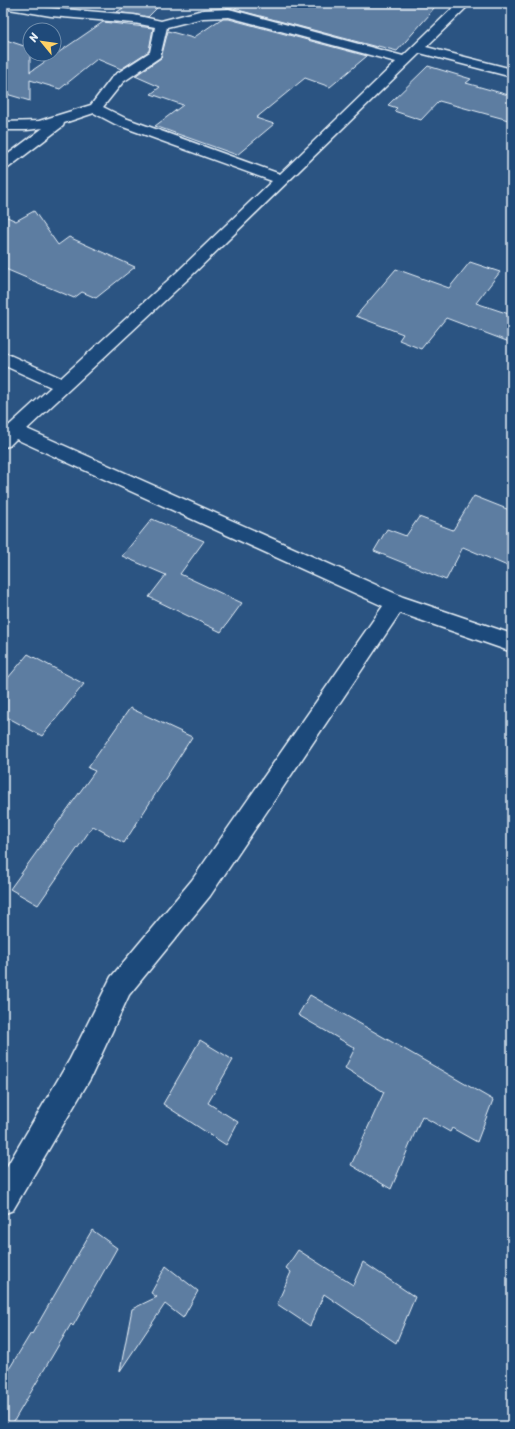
<svg xmlns="http://www.w3.org/2000/svg" width="515" height="1429" viewBox="0 0 515 1429" font-family="Sriracha,sans-serif">
<style>
.building{fill:#5d7da1;stroke:#e8f1f8}
.lines{fill:none;stroke-linecap:round;stroke-linejoin:round}
.minor-casing{stroke:#e8f1f8;stroke-width:3}
.minor{fill:#1f4a7a;fill-rule:evenodd}
</style>
<rect width="100%" height="100%" fill="#2b5482"/>
<filter id="ink" filterUnits="userSpaceOnUse"><feTurbulence type="fractalNoise" baseFrequency=".025" numOctaves="2"/><feDisplacementMap in="SourceGraphic" scale="8" xChannelSelector="R" yChannelSelector="G"/><feConvolveMatrix kernelMatrix="1 2 1 2 8 2 1 2 1" color-interpolation-filters="sRGB"/></filter>
<g filter="url(#ink)">
<!-- building -->
<g class="building">
<polygon points="130,3 162,3 148,17 117,12"/>
<polygon points="242,3 438,3 429,14 430,14 397,51 378,46 377,47 234,9"/>
<polygon points="221,19 229,19 367,56 330,87 305,78 256,118 274,124 237,155 155,126 183,105 151,94 160,87 135,76 161,58 168,31 193,38"/>
<polygon points="103,22 153,28 149,51 121,69 97,59 60,89 30,80 30,101 3,93 3,39 30,48 30,72"/>
<polygon points="428,66 471,79 466,83 512,96 512,121 439,101 421,120 394,111 397,108 388,105"/>
<polygon points="34,211 58,245 69,237 135,267 96,298 82,292 74,298 3,268 3,215 16,221"/>
<polygon points="470,262 500,272 476,303 512,315 512,343 446,318 421,349 399,340 403,334 356,316 396,269 449,288"/>
<polygon points="474,496 512,511 512,568 463,547 446,580 374,551 387,529 406,536 419,517 453,530"/>
<polygon points="152,519 204,541 180,574 242,603 221,632 149,597 166,575 122,556"/>
<polygon points="28,654 84,684 42,736 3,715 3,684"/>
<polygon points="130,708 192,737 124,843 93,826 38,905 10,889 95,771 88,768"/>
<polygon points="310,995 493,1100 477,1142 452,1128 450,1132 422,1116 391,1189 351,1165 384,1092 345,1068 355,1048 298,1015"/>
<polygon points="200,1040 233,1060 208,1103 238,1122 226,1145 163,1104"/>
<polygon points="92,1230 117,1248 73,1326 71,1324 11,1426 3,1426 3,1379 31,1333 32,1334"/>
<polygon points="298,1250 353,1285 363,1262 415,1297 396,1343 324,1294 310,1326 277,1304 291,1272 286,1268"/>
<polygon points="166,1266 198,1291 183,1318 165,1304 120,1371 132,1309 157,1297 151,1293"/>
</g>
<g class="lines">
<!-- minor casing -->
<g class="minor-casing">
<path id="minor" d="M3,3H18L51,8L134,15L161,21L203,10L229,9L403,56L458,3H471L426,47L512,69V77L420,53L189,278L27,429L403,597L512,634V652L400,613L210,896L129,995L90,1079L13,1210L3,1214V1173L70,1059L111,977L192,880L383,606L16,439L9,446L3,447V431L51,387L3,365V352L61,378L177,272L272,181L115,124L94,113L64,123L63,126L8,168L3,169V158L43,128L27,130H3V122L39,121L91,105L113,76L150,52L155,27L134,23L51,16L3,8ZM229,17L396,62L280,174L125,118L103,107L123,82L160,57L167,27L203,18Z"/>
</g>
<!-- minor -->
<use href="#minor" class="minor"/>
</g>
</g>
<!-- margin -->
<rect width="515" height="1429" fill="none" stroke="#1f4a7a" stroke-width="16"/>
<rect x="8" y="8" width="499" height="1413" fill="none" stroke="#e8f1f8" stroke-width="1.5" filter="url(#ink)"/>
<!-- north arrow -->
<g transform="translate(42 42) rotate(299)"><circle r="19" fill="#1f4a7a" stroke="#6f8dac"/>
<path d="M0-3L7 15L0 10L-7 15Z" fill="#ffd166"/>
<text y="-6" font-size="11" font-weight="bold" text-anchor="middle" fill="#e8f1f8">N</text>
</g>
</svg>
